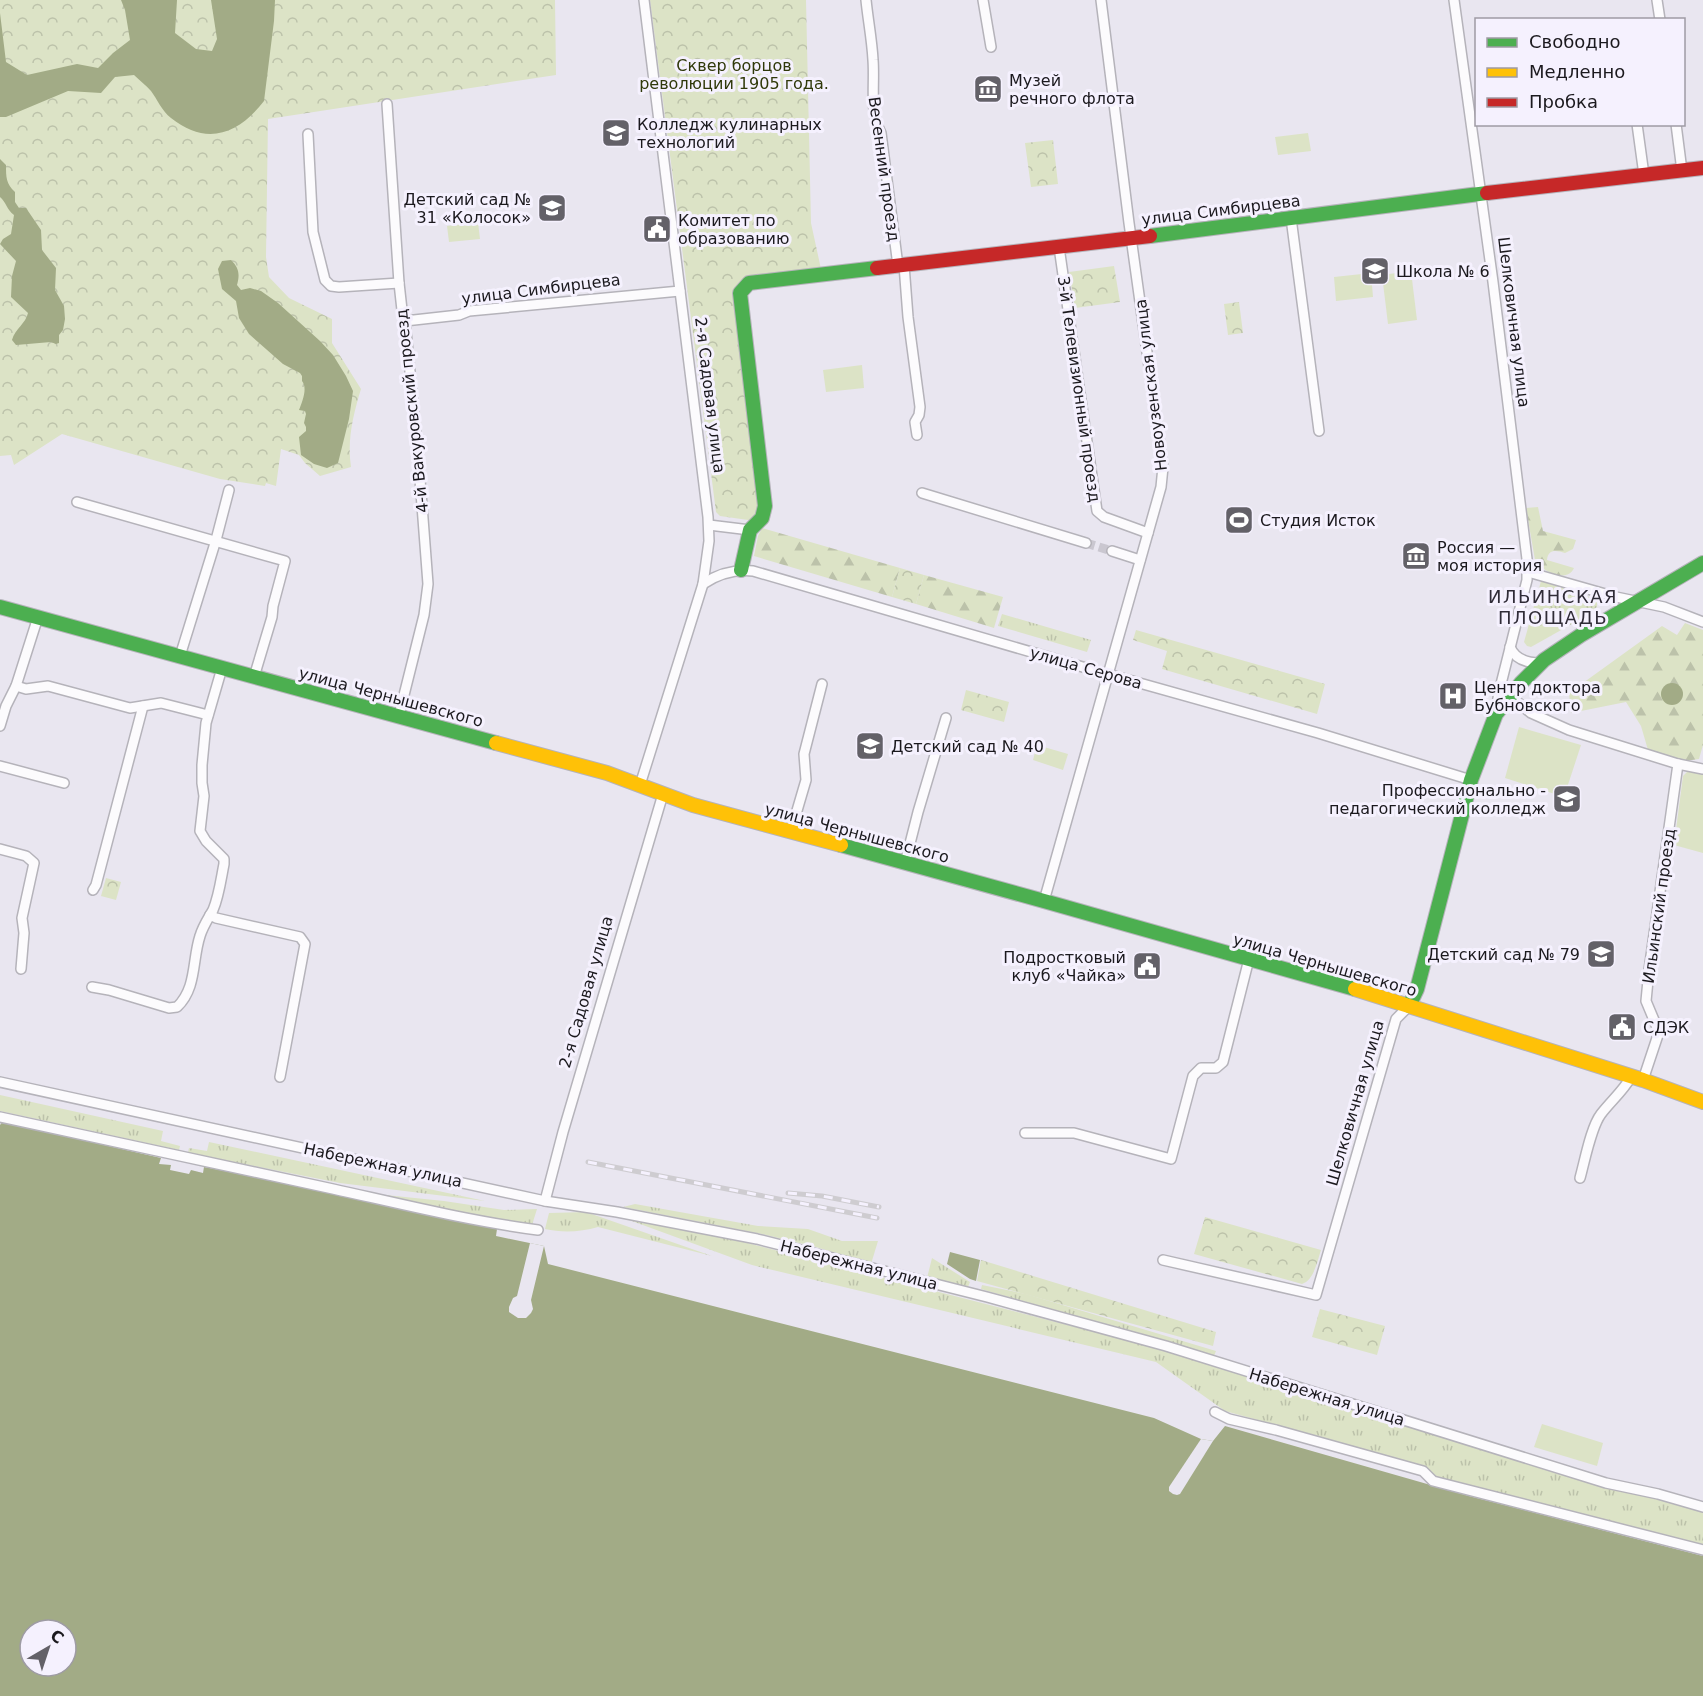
<svg xmlns="http://www.w3.org/2000/svg" width="1703" height="1696" viewBox="0 0 1703 1696" font-family="'DejaVu Sans',sans-serif">
<style>
.grass{fill:url(#grass-tufts)}
.forest{fill:url(#forest-firs)}
.park{fill:url(#park-crowns)}
.garden{fill:#dce3c6}
.water{fill:#a2ab86;fill-rule:evenodd}
.pier{fill:#e9e6f0}
.lines{fill:none;stroke-linecap:round;stroke-linejoin:round}
.street-tunnel{stroke:#cac7d0;stroke-width:9;stroke-dasharray:9 4.5;stroke-linecap:butt}
.street-casing{stroke:#b5b3ba;stroke-width:12}
.fast-casing{stroke:#b5b3ba;stroke-width:16}
.slow-casing{stroke:#b5b3ba;stroke-width:16}
.jam-casing{stroke:#b5b3ba;stroke-width:16}
.street{stroke:#fcfbfd;stroke-width:9}
.fast{stroke:#4caf50;stroke-width:14}
.slow{stroke:#ffc107;stroke-width:14}
.jam{stroke:#c62828;stroke-width:14}
.rail-casing{stroke:#ceccd0;stroke-width:5}
.rail{stroke:#f5f1fe;stroke-width:3;stroke-dasharray:9;stroke-linecap:butt}
.labels{text-anchor:middle;dominant-baseline:central;stroke-width:6;stroke-linejoin:round;paint-order:stroke}
.park-label{font-size:16px;fill:#30390a;stroke:#f5f1fe}
.poi-label{font-size:16px;fill:#1b191e;stroke:#f5f1fe;text-anchor:start}
.street-label{font-size:16px;fill:#1b191e;stroke:#f5f1fe}
.neighbourhood-label{font-size:18px;letter-spacing:1.5px;fill:#302c37;stroke:#f5f1fe}
</style>
<defs>
<pattern id="grass-tufts" width="24" height="20" patternUnits="userSpaceOnUse" patternTransform="scale(1.5)"><rect width="24" height="20" fill="#dce3c6"/><path d="M3 7l-1-3M5 7V3M7 7l1-3M15 17l-1-3M17 17v-4M19 17l1-3" fill="none" stroke="#bcc2aa"/></pattern>
<pattern id="forest-firs" width="22" height="20" patternUnits="userSpaceOnUse" patternTransform="scale(1.5)"><rect width="22" height="20" fill="#dce3c6"/><path d="M5 1l3.5 6h-7zM16 11l3.5 6h-7z" fill="#bcc2aa"/></pattern>
<pattern id="park-crowns" width="20" height="18" patternUnits="userSpaceOnUse" patternTransform="scale(1.5)"><rect width="20" height="18" fill="#dce3c6"/><path d="M2 6a3 3 0 1 1 6 0M12 15a3 3 0 1 1 6 0" fill="none" stroke="#bcc2aa"/></pattern>
</defs>
<rect width="100%" height="100%" fill="#e9e6f0"/>
<!-- grass -->
<g class="grass">
<polygon points="1541,581 1593,598 1597,601 1597,606 1595,611 1531,647 1527,646 1524,642"/>
<polygon points="1002,614 1091,640 1087,652 998,626"/>
<polygon points="0,1095 163,1131 161,1141 180,1146 179,1150 0,1111"/>
<polygon points="209,1142 485,1201 340,1183 188,1153 189,1148 207,1151"/>
<polygon points="366,1193 444,1201 504,1210 537,1209 532,1225 501,1222"/>
<polygon points="635,1204 758,1226 808,1229 842,1241 878,1241 871,1264 816,1247 762,1234 623,1207"/>
<path d="M586,1212L712,1256L598,1227C581,1232 562,1233 545,1229L549,1213Z"/>
<polygon points="610,1213 740,1241 1165,1350 1269,1384 1599,1485 1658,1497 1703,1511 1703,1547 1435,1477 1424,1466 1225,1411 1156,1362 752,1265"/>
<polygon points="932,1258 970,1282 968,1287 927,1278"/>
<polygon points="982,1285 1026,1294 1216,1351 1214,1356 981,1289"/>
</g>
<!-- forest -->
<g class="forest">
<path d="M1538,507L1543,531L1576,540L1573,549L1565,553C1556,550 1548,549 1547,560L1574,568C1567,584 1541,571 1535,560L1526,508Z"/>
<polygon points="762,528 900,568 892,597 754,556 758,536"/>
<polygon points="924,575 1003,597 994,628 916,604"/>
<polygon points="1685,623 1703,630 1703,745 1699,759 1685,761 1648,750 1641,726 1626,702 1571,713 1569,693 1662,626 1677,635"/>
</g>
<!-- park -->
<g class="park">
<path d="M0,0H555L556,75L268,119L266,257L269,277L289,298L332,319V343L361,389C353,415 347,440 351,467L320,476L305,463L299,455L281,449L276,486L266,483L265,486L220,479L62,434L14,465L11,455L0,456Z"/>
<path d="M650,0H806L811,223L821,269L747,279C739,281 737,284 734,292L760,507L755,521L720,516L716,512Z"/>
<polygon points="1053,140 1058,184 1031,187 1025,143"/>
<polygon points="1114,266 1120,302 1075,308 1069,272"/>
<polygon points="1239,302 1243,333 1228,335 1224,304"/>
<polygon points="900,568 924,575 916,604 892,597"/>
<polygon points="1136,630 1325,684 1317,714 1162,669 1167,651 1133,640"/>
<polygon points="966,690 1009,702 1004,722 961,710"/>
<polygon points="106,878 121,882 116,900 101,896"/>
<path d="M1205,1217L1321,1250C1317,1262 1314,1280 1302,1284L1194,1254Z"/>
<polygon points="981,1260 1216,1332 1213,1346 977,1281"/>
<polygon points="1320,1309 1385,1326 1377,1355 1312,1337"/>
</g>
<!-- garden -->
<g class="garden">
<polygon points="1308,133 1311,151 1278,155 1275,137"/>
<polygon points="478,222 480,239 449,242 447,226"/>
<polygon points="1411,271 1417,320 1388,324 1382,275"/>
<polygon points="1371,273 1373,297 1336,301 1334,277"/>
<polygon points="862,365 864,388 826,392 823,370"/>
<polygon points="1519,727 1581,745 1564,797 1505,778"/>
<polygon points="1037,745 1068,754 1063,770 1033,760"/>
<polygon points="1689,770 1703,774 1703,853 1674,845 1683,776"/>
<polygon points="1542,1424 1603,1443 1597,1466 1534,1447"/>
</g>
<!-- water -->
<g class="water">
<path d="M121,0H177L175,33L196,49L212,51L217,39L211,0H275L274,21L264,101C238,135 206,146 171,118C162,111 157,99 151,91C146,85 139,80 134,75L115,77L101,93L68,91L6,117H0V13L6,62L27,75L77,64L98,68L113,53L130,40L125,10Z"/>
<path d="M0,159L6,165C6,177 6,184 15,192V202L19,208H26L41,230L42,250L56,268L55,290L64,306L65,319L63,330L59,335V343L56,344L51,342L16,345L12,340C15,329 26,323 28,313L11,297L12,276L16,261L0,244L3,239L11,234L14,215C7,210 6,202 0,197Z"/>
<path d="M231,260C239,268 240,274 237,285L241,290L250,288L261,291L278,303L320,341L333,355L346,376L353,391L349,419L338,463L327,468L314,464L301,455L299,437L306,431V427L304,423L306,414L305,411L299,410C302,402 308,388 302,381V376L300,373L283,364L249,334L239,318L236,301L222,289L218,269L222,261Z"/>
<circle cx="1672" cy="694" r="11"/>
<path d="M3,1121L17,1125L161,1158L159,1164L171,1165L170,1170L189,1174L191,1170L203,1173L204,1167L241,1174L497,1229L496,1236L544,1246L548,1264L1154,1418L1201,1439L1213,1441L1225,1426L1469,1496L1703,1556V1696H0V1125ZM30,1630H66V1666H30Z"/>
<polygon points="950,1252 980,1260 976,1281 970,1279 947,1264"/>
</g>
<!-- pier -->
<g class="pier">
<polygon points="530,1243 544,1246 531,1300 533,1309 531,1313 526,1318 518,1318 509,1312 509,1307 513,1298 517,1296"/>
<polygon points="1201,1439 1213,1441 1180,1494 1177,1495 1173,1494 1169,1491 1169,1487"/>
</g>
<g class="lines">
<!-- street-tunnel -->
<polyline class="street-tunnel" points="1086,543 1112,551"/>
<!-- street casing -->
<g class="street-casing">
<g id="street">
<path d="M866,0C868,20 872,40 873,60C875,85 869,111 881,133L898,266"/>
<polyline points="983,0 991,47"/>
<polyline points="1454,0 1493,282 1527,559 1527,580 1499,692 1496,712"/>
<polyline points="1657,0 1660,20"/>
<polyline points="387,104 399,283 402,310 405,321 418,453 428,584 424,615 399,715"/>
<polyline points="1637,124 1644,175"/>
<polyline points="1676,124 1682,171"/>
<polyline points="308,134 313,232 325,280 331,286 339,287 399,283"/>
<polyline points="1291,218 1319,431"/>
<polyline points="1059,247 1097,511 1104,517 1148,533"/>
<polyline points="904,265 908,317 920,407 919,415 915,422 917,435"/>
<polyline points="405,321 459,315 469,311 680,291"/>
<polyline points="922,493 1086,543"/>
<polyline points="77,502 285,561 273,606 272,617 254,677"/>
<polyline points="709,525 750,530"/>
<polyline points="1112,551 1140,560"/>
<polyline points="1528,572 1616,597 1664,607 1703,622"/>
<path d="M703,584C718,574 734,569 753,571L1093,670L1318,733L1471,780"/>
<path d="M1510,647C1515,659 1527,663 1540,663"/>
<polyline points="180,656 216,540 229,490"/>
<polyline points="16,686 26,689 48,686 130,708 161,703 208,715"/>
<polyline points="1510,696 1531,713 1569,730 1678,764 1703,769"/>
<polyline points="0,726 6,706 16,686 38,617"/>
<polyline points="0,766 64,783"/>
<polyline points="640,785 703,584 709,541 708,517 644,0"/>
<polyline points="791,831 806,780 804,754 822,684"/>
<polyline points="0,849 26,856 34,863 22,918 24,933 21,969"/>
<polyline points="905,863 918,812 946,718"/>
<polyline points="93,890 96,885 143,706"/>
<polyline points="1044,901 1161,487 1163,467 1129,223 1101,0"/>
<polyline points="210,915 216,918 300,937 305,944 280,1077"/>
<path d="M92,987L109,990L169,1008L177,1007C197,988 192,960 200,936C203,926 208,919 213,910C219,896 221,879 224,864V859L206,841L200,831L204,796L202,783V765L206,723L222,668"/>
<polyline points="1643,1080 1659,1032 1646,1001 1649,970 1678,764"/>
<polyline points="0,1082 545,1201 617,1212 757,1239 987,1297 1166,1346 1606,1483 1658,1494 1703,1507"/>
<path d="M0,1117C111,1142 222,1164 333,1189C401,1204 469,1221 538,1230"/>
<polyline points="1025,1133 1074,1133 1171,1159 1193,1076 1201,1068 1216,1068 1223,1062 1249,959"/>
<path d="M1580,1178C1585,1160 1591,1127 1601,1114C1611,1101 1623,1091 1631,1077"/>
<polyline points="545,1201 563,1132 663,794"/>
<polyline points="1163,1260 1316,1295 1396,1019 1409,1006"/>
<polyline points="1215,1412 1229,1419 1276,1430 1423,1471 1433,1481 1703,1550"/>
</g>
</g>
<!-- fast casing -->
<g class="fast-casing">
<g id="fast">
<polyline points="1150,236 1487,193"/>
<polyline points="741,570 750,530 762,518 765,506 740,293 749,283 877,268"/>
<polyline points="0,607 496,743"/>
<polyline points="841,845 1044,901 1355,989"/>
<polyline points="1409,1006 1417,989 1471,780 1496,714 1521,683 1544,660 1581,635 1703,563"/>
</g>
</g>
<!-- slow casing -->
<g class="slow-casing">
<g id="slow">
<polyline points="496,743 607,773 693,805 841,845"/>
<polyline points="1355,989 1643,1080 1703,1102"/>
</g>
</g>
<!-- jam casing -->
<g class="jam-casing">
<g id="jam">
<polyline points="1487,193 1703,168"/>
<polyline points="877,268 1150,236"/>
</g>
</g>
<!-- street -->
<use href="#street" class="street"/>
<!-- fast -->
<use href="#fast" class="fast"/>
<!-- slow -->
<use href="#slow" class="slow"/>
<!-- jam -->
<use href="#jam" class="jam"/>
<!-- rail casing -->
<g class="rail-casing">
<g id="rail">
<polyline points="588,1162 877,1218"/>
<polyline points="788,1193 822,1196 879,1207"/>
</g>
</g>
<!-- rail -->
<use href="#rail" class="rail"/>
</g>
<!-- icons -->
<defs>
<g id="museum-square" transform="scale(1.5)"><rect x="-9" y="-9" width="18" height="18" rx="4" fill="#636168" stroke="#f5f1fe"/><path d="M0-6L6-3V-2H-6V-3ZM-5-1h2V3h-2ZM-1-1h2V3h-2ZM3-1h2V3H3ZM-6 4H6V6H-6Z" fill="#fff"/></g>
<g id="university-square" transform="scale(1.5)"><rect x="-9" y="-9" width="18" height="18" rx="4" fill="#636168" stroke="#f5f1fe"/><path d="M0-5L7-2L0 1L-7-2ZM-4 1L0 2.5L4 1V4Q0 6-4 4Z" fill="#fff"/></g>
<g id="school-square" transform="scale(1.5)"><rect x="-9" y="-9" width="18" height="18" rx="4" fill="#636168" stroke="#f5f1fe"/><path d="M0-5L7-2L0 1L-7-2ZM-4 1L0 2.5L4 1V4Q0 6-4 4Z" fill="#fff"/></g>
<g id="civic-square" transform="scale(1.5)"><rect x="-9" y="-9" width="18" height="18" rx="4" fill="#636168" stroke="#f5f1fe"/><path d="M-.6-6.5H3V-4.5H.6V-3L4-1V1h2V6H-6V1h2V-1L-.6-3ZM-1.2 2.5V6h2.4V2.5Z" fill="#fff"/></g>
<g id="stadium-square" transform="scale(1.5)"><rect x="-9" y="-9" width="18" height="18" rx="4" fill="#636168" stroke="#f5f1fe"/><path d="M0-5a6.5 5 0 1 0 0 10a6.5 5 0 1 0 0-10ZM-3.5-1.8h7v3.6h-7Z" fill="#fff"/></g>
<g id="hospital-square" transform="scale(1.5)"><rect x="-9" y="-9" width="18" height="18" rx="4" fill="#636168" stroke="#f5f1fe"/><path d="M-5-5h3v3.5h4V-5h3V5h-3V1.5h-4V5h-3Z" fill="#fff"/></g>
</defs>
<g fill-rule="evenodd">
<use href="#museum-square" x="988" y="89"/>
<use href="#university-square" x="616" y="133"/>
<use href="#school-square" x="552" y="208"/>
<use href="#civic-square" x="657" y="229"/>
<use href="#school-square" x="1375" y="271"/>
<use href="#stadium-square" x="1239" y="520"/>
<use href="#museum-square" x="1416" y="556"/>
<use href="#hospital-square" x="1453" y="696"/>
<use href="#school-square" x="870" y="746"/>
<use href="#university-square" x="1567" y="799"/>
<use href="#school-square" x="1601" y="954"/>
<use href="#civic-square" x="1147" y="966"/>
<use href="#civic-square" x="1622" y="1027"/>
</g>
<g class="labels">
<!-- park labels -->
<g class="park-label">
<text x="734" y="65">Сквер борцов<tspan x="734" dy="18">революции 1905 года.</tspan></text>
</g>
<!-- poi labels -->
<g class="poi-label">
<text x="1009" y="80">Музей<tspan x="1009" dy="18">речного флота</tspan></text>
<text x="637" y="124">Колледж кулинарных<tspan x="637" dy="18">технологий</tspan></text>
<text x="531" y="199" text-anchor="end">Детский сад №<tspan x="531" dy="18">31 «Колосок»</tspan></text>
<text x="678" y="220">Комитет по<tspan x="678" dy="18">образованию</tspan></text>
<text x="1396" y="271">Школа № 6</text>
<text x="1260" y="520">Студия Исток</text>
<text x="1437" y="547">Россия —<tspan x="1437" dy="18">моя история</tspan></text>
<text x="1474" y="687">Центр доктора<tspan x="1474" dy="18">Бубновского</tspan></text>
<text x="891" y="746">Детский сад № 40</text>
<text x="1546" y="790" text-anchor="end">Профессионально -<tspan x="1546" dy="18">педагогический колледж</tspan></text>
<text x="1580" y="954" text-anchor="end">Детский сад № 79</text>
<text x="1126" y="957" text-anchor="end">Подростковый<tspan x="1126" dy="18">клуб «Чайка»</tspan></text>
<text x="1643" y="1027">СДЭК</text>
</g>
<!-- street labels -->
<g class="street-label">
<text transform="translate(884 169) rotate(82)">Весенний проезд</text>
<text transform="translate(1221 210) rotate(-7)">улица Симбирцева</text>
<text transform="translate(541 289) rotate(-7)">улица Симбирцева</text>
<text transform="translate(1514 322) rotate(83)">Шелковичная улица</text>
<text transform="translate(1151 385) rotate(-97)">Новоузенская улица</text>
<text transform="translate(1079 389) rotate(82)">3-й Телевизионный проезд</text>
<text transform="translate(710 395) rotate(83)">2-я Садовая улица</text>
<text transform="translate(412 411) rotate(-96)">4-й Вакуровский проезд</text>
<text transform="translate(1086 668) rotate(16)">улица Серова</text>
<text transform="translate(391 697) rotate(15)">улица Чернышевского</text>
<text transform="translate(857 833) rotate(15)">улица Чернышевского</text>
<text transform="translate(1659 906) rotate(-82)">Ильинский проезд</text>
<text transform="translate(1325 965) rotate(16)">улица Чернышевского</text>
<text transform="translate(586 992) rotate(-74)">2-я Садовая улица</text>
<text transform="translate(1355 1103) rotate(-74)">Шелковичная улица</text>
<text transform="translate(383 1165) rotate(12)">Набережная улица</text>
<text transform="translate(859 1265) rotate(14)">Набережная улица</text>
<text transform="translate(1327 1397) rotate(17)">Набережная улица</text>
</g>
<!-- neighbourhood labels -->
<g class="neighbourhood-label">
<text x="1553" y="596">ИЛЬИНСКАЯ<tspan x="1553" dy="21">ПЛОЩАДЬ</tspan></text>
</g>
</g>
<!-- legend -->
<rect x="1475" y="18" width="210" height="108" fill="#f5f1fe" stroke="#9e9ba4" stroke-width="1.5"/>
<rect x="1487" y="38" width="30" height="9" fill="#4caf50" stroke="#9e9ba4" stroke-width="1.5"/>
<text x="1529" y="48" font-size="18" fill="#1b191e">Свободно</text>
<rect x="1487" y="68" width="30" height="9" fill="#ffc107" stroke="#9e9ba4" stroke-width="1.5"/>
<text x="1529" y="78" font-size="18" fill="#1b191e">Медленно</text>
<rect x="1487" y="98" width="30" height="9" fill="#c62828" stroke="#9e9ba4" stroke-width="1.5"/>
<text x="1529" y="108" font-size="18" fill="#1b191e">Пробка</text>
<!-- north arrow -->
<g transform="translate(48 1648) rotate(39)"><circle r="28" fill="#f5f1fe" stroke="#9e9ba4" stroke-width="1.5"/>
<path d="M0-4.5L10 22L0 15L-10 22Z" fill="#636168"/>
<text y="-9" font-size="16" font-weight="bold" text-anchor="middle" fill="#1b191e">С</text>
</g>
</svg>
